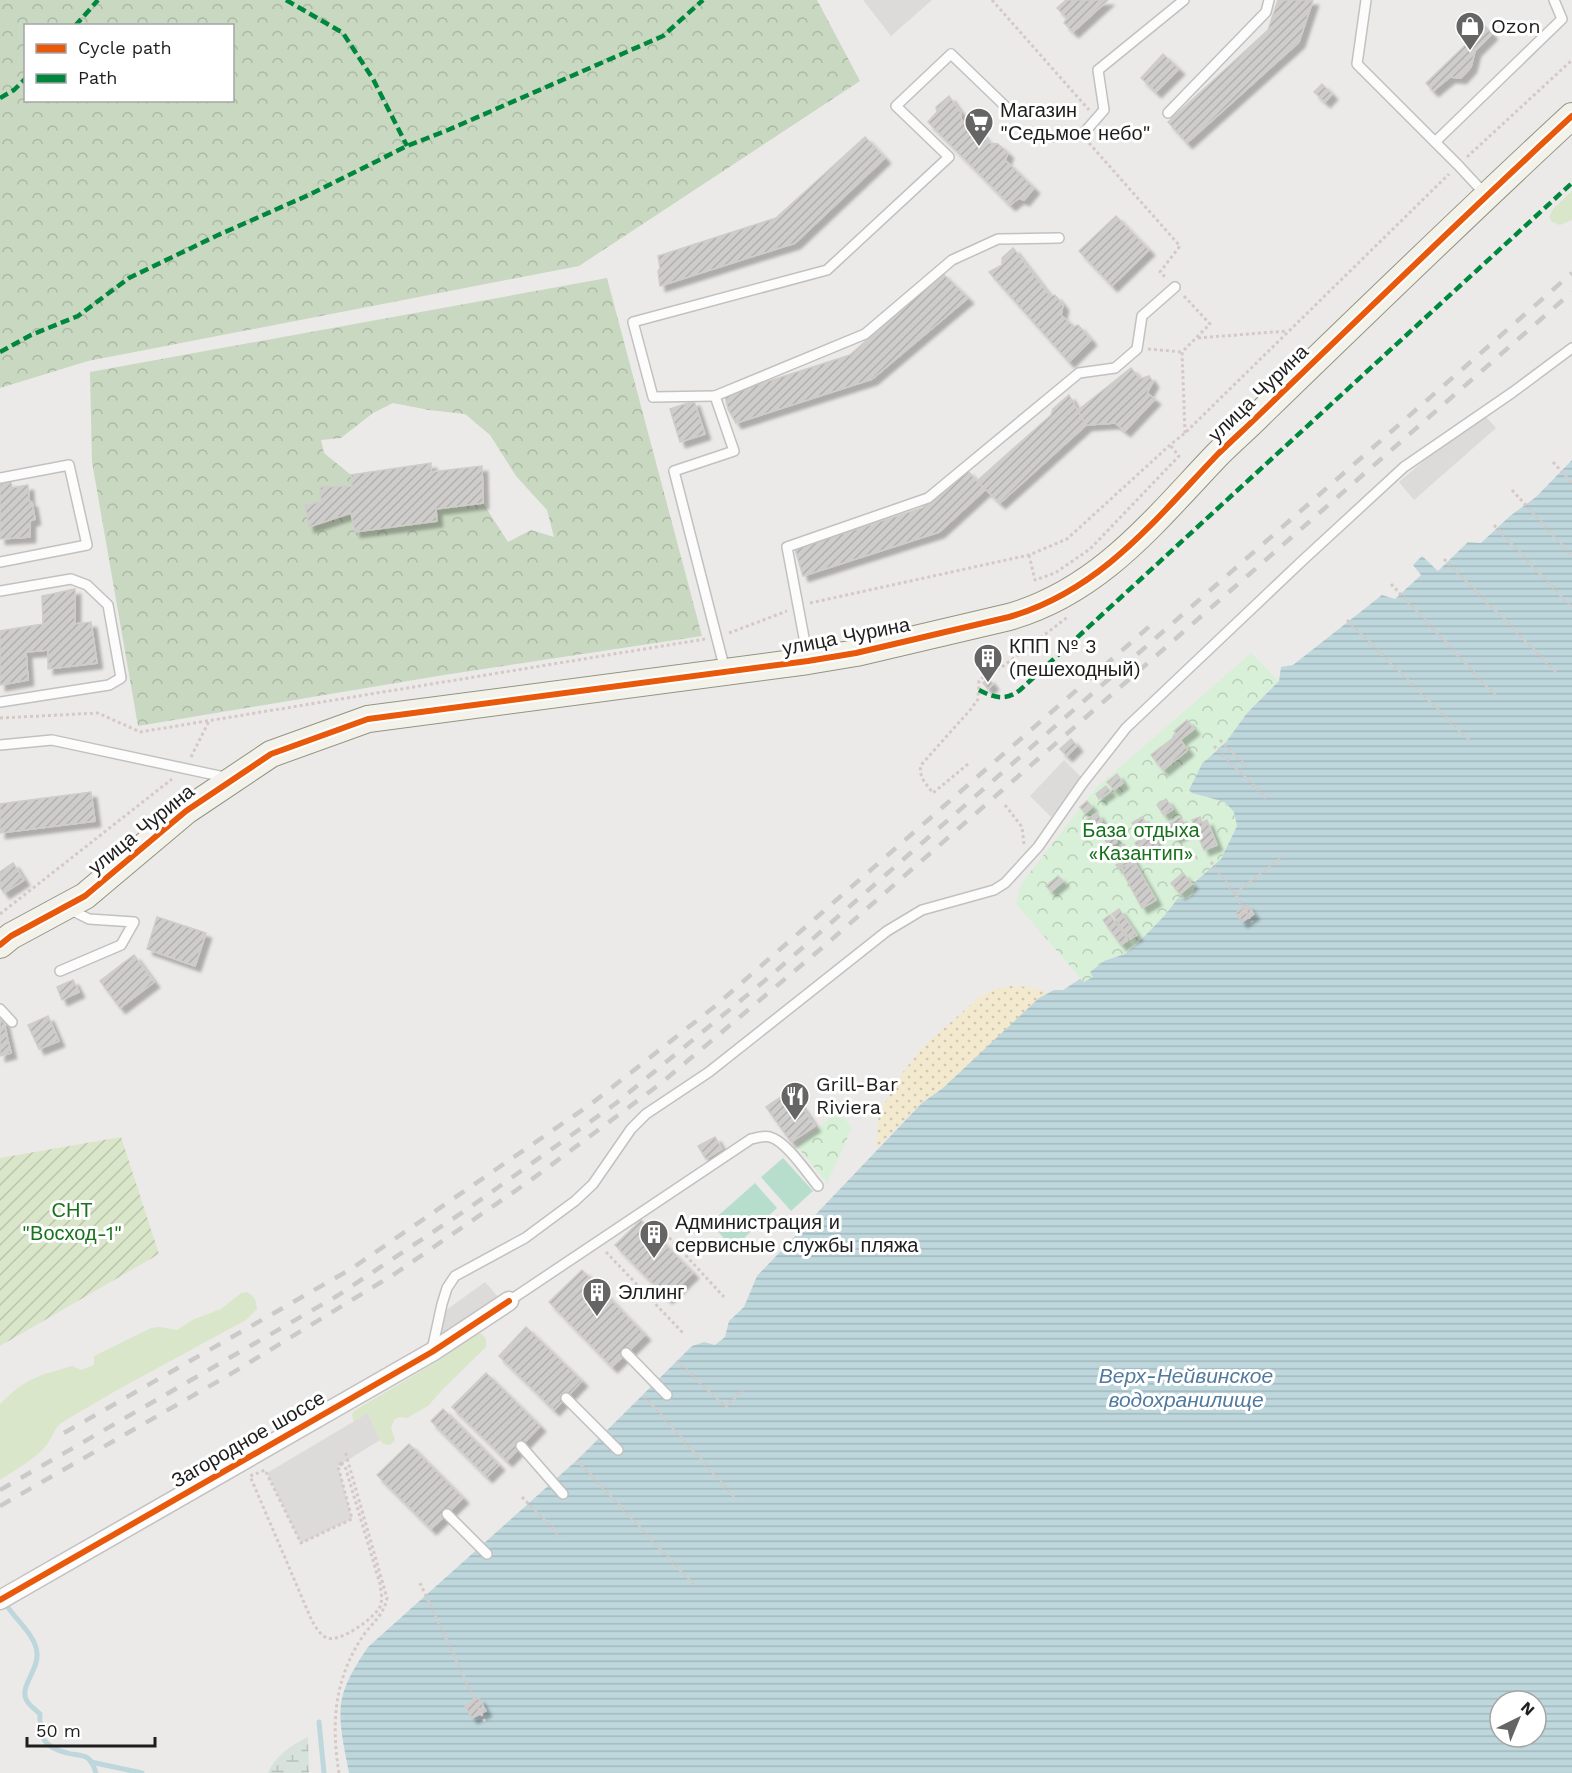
<svg xmlns="http://www.w3.org/2000/svg" width="1572" height="1773" viewBox="0 0 1572 1773" font-family="'Work Sans',sans-serif">
<style>
.grass{fill:#dae6ca}
.forest{fill:url(#forest-crowns);fill-rule:evenodd}
.wetland{fill:url(#wetland-marsh)}
.sand{fill:url(#sand-dots)}
.park{fill:url(#park-crowns)}
.garden{fill:url(#garden-furrows)}
.pitch{fill:#b7decc}
.parking{fill:#dcdbda}
.water{fill:url(#water-rules);fill-rule:evenodd}
.lines{fill:none;stroke-linecap:round;stroke-linejoin:round}
.stream{stroke:#bed7dc;stroke-width:5}
.building{fill:url(#building-hatch);stroke:#cfccc9;stroke-width:1.5;filter:url(#shadow)}
.lane-casing{stroke:#c2c1c0;stroke-width:12}
.street-casing{stroke:#c2c1c0;stroke-width:21}
.secondary-casing{stroke:#939482;stroke-width:28}
.path{stroke:#d5c9c7;stroke-width:3;stroke-dasharray:3 3;stroke-linecap:butt}
.lane{stroke:#fcfcfc;stroke-width:9}
.street{stroke:#fcfcfc;stroke-width:18}
.secondary{stroke:#f2f2eb;stroke-width:26}
.rail{stroke:#cacac9;stroke-width:4.5;stroke-dasharray:12 12;stroke-linecap:butt}
.quiet{stroke:#00873e;stroke-width:4.5;stroke-dasharray:9 4.5;stroke-linecap:butt}
.cycleway-casing{stroke:#fff;stroke-width:10}
.cycleway{stroke:#e8590c;stroke-width:6}
.labels{text-anchor:middle;dominant-baseline:central;stroke-width:6;stroke-linejoin:round;paint-order:stroke}
.poi-label{font-size:20px;fill:#1e1e1e;stroke:#fff;text-anchor:start}
.street-label{font-size:20px;fill:#1e1e1e;stroke:#fff}
.park-label{font-size:20px;fill:#17721b;stroke:#fff}
.water-label{font-size:21px;font-style:italic;fill:#517a9e;stroke:#fff}
</style>
<defs>
<pattern id="forest-crowns" width="20" height="18" patternUnits="userSpaceOnUse" patternTransform="scale(1.5)"><rect width="20" height="18" fill="#c9d8c0"/><path d="M2 6a3 3 0 1 1 6 0M12 15a3 3 0 1 1 6 0" fill="none" stroke="#acb9a5"/></pattern>
<pattern id="wetland-marsh" width="20" height="14" patternUnits="userSpaceOnUse" patternTransform="scale(1.5)"><rect width="20" height="14" fill="#d6e2db"/><path d="M1 5h8M5 5V1M11 12h8M15 12V8" fill="none" stroke="#b7c1bc"/></pattern>
<pattern id="sand-dots" width="8" height="8" patternUnits="userSpaceOnUse" patternTransform="scale(1.5)"><rect width="8" height="8" fill="#f2e9cf"/><path d="M2 2h.1M6 6h.1" fill="none" stroke="#cfc7b1" stroke-width="1.8" stroke-linecap="round"/></pattern>
<pattern id="park-crowns" width="20" height="18" patternUnits="userSpaceOnUse" patternTransform="scale(1.5)"><rect width="20" height="18" fill="#d8f0d7"/><path d="M2 6a3 3 0 1 1 6 0M12 15a3 3 0 1 1 6 0" fill="none" stroke="#b9cdb8"/></pattern>
<pattern id="garden-furrows" width="10" height="10" patternUnits="userSpaceOnUse" patternTransform="scale(1.5)"><rect width="10" height="10" fill="#dae6ca"/><path d="M-1 1l2-2M0 10L10 0M9 11l2-2" fill="none" stroke="#bbc5ad"/></pattern>
<pattern id="water-rules" width="6" height="5" patternUnits="userSpaceOnUse" patternTransform="scale(1.5)"><rect width="6" height="5" fill="#bed7dc"/><path d="M0 2.5h6" fill="none" stroke="#a3b8bc"/></pattern>
<pattern id="building-hatch" width="6" height="6" patternUnits="userSpaceOnUse" patternTransform="scale(1.5)"><rect width="6" height="6" fill="#cfcdcb"/><path d="M-1 1l2-2M0 6l6-6M5 7l2-2" fill="none" stroke="#b1b0ae"/></pattern>
<filter id="shadow"><feDropShadow dx="5.5" dy="5.5" stdDeviation="1.5" flood-color="#0004"/></filter>
</defs>
<rect width="100%" height="100%" fill="#eceae8"/>
<!-- grass -->
<g class="grass">
<polygon points="1572,191 1572,220 1560,225 1552,222 1549,217 1553,209"/>
<path d="M247,1292C255,1297 256,1300 257,1309L246,1320L119,1389L61,1423C53,1430 52,1439 46,1446C34,1460 15,1470 0,1480V1404C27,1377 38,1376 72,1366L81,1370L94,1365V1356L151,1328L160,1327L177,1330L192,1320L221,1309L241,1293Z"/>
<polygon points="477,1333 482,1334 486,1339 486,1347 443,1389 428,1406 407,1418 399,1417 394,1420 391,1428 395,1440 390,1445 383,1444 380,1440 368,1413 354,1422 352,1415 354,1411 438,1361"/>
</g>
<!-- forest -->
<g class="forest">
<path d="M0,0H817L860,81L579,266L88,361L0,388ZM26,26H232V100H26Z"/>
<path d="M607,278L702,636L444,675L138,726L92,462L90,372ZM393,403L429,410L465,414L490,435L516,476L547,510L554,537L531,530L508,542L483,503L436,509L351,513L309,527L305,505L321,502L320,487L352,486L351,475L324,453L321,440L341,438L373,413Z"/>
</g>
<!-- wetland -->
<path class="wetland" d="M308,1737L309,1773H268C275,1756 291,1745 308,1737Z"/>
<!-- sand -->
<polygon class="sand" points="1011,986 1031,987 1048,993 1039,998 943,1089 922,1103 876,1149 879,1113 903,1072 921,1049 977,999 994,989"/>
<!-- park -->
<g class="park">
<polygon points="1251,653 1279,681 1247,713 1226,742 1202,764 1189,790 1200,795 1225,802 1234,812 1237,826 1221,859 1195,882 1194,892 1190,898 1178,898 1166,914 1138,943 1125,954 1104,961 1091,971 1093,977 1084,982 1016,904 1021,884 1096,788"/>
<polygon points="839,1111 852,1128 827,1183 796,1145"/>
</g>
<!-- garden -->
<polygon class="garden" points="121,1137 159,1254 0,1346 0,1158"/>
<!-- pitch -->
<g class="pitch">
<polygon points="783,1158 813,1191 791,1211 761,1177"/>
<polygon points="755,1183 777,1208 733,1248 710,1223"/>
</g>
<!-- parking -->
<g class="parking">
<polygon points="863,0 932,0 891,36"/>
<polygon points="1486,417 1496,428 1414,500 1399,482 1433,453"/>
<polygon points="1064,760 1081,777 1051,817 1030,796"/>
<polygon points="485,1282 500,1299 441,1339 445,1311"/>
<polygon points="368,1413 380,1440 343,1463 341,1463 338,1466 352,1519 301,1543 267,1473"/>
</g>
<!-- water -->
<path class="water" d="M1572,460V1773H349C345,1750 337,1721 342,1698C346,1680 358,1662 368,1647L577,1460L692,1346L704,1342L715,1345L725,1337L729,1321L744,1307L757,1276L922,1103L943,1088L1039,998L1054,990H1063L1080,979L1084,982L1093,977L1090,972L1104,961L1125,954L1138,943L1166,914L1178,898C1191,901 1195,894 1195,882L1221,859L1237,826L1234,812L1225,802L1192,793L1189,790L1202,764L1226,742L1247,713L1279,681L1281,667L1293,665L1382,595L1395,599L1421,575L1413,565L1422,556L1438,571L1468,542L1481,543L1510,516L1536,497ZM1500,1701H1536V1737H1500Z"/>
<g class="lines">
<!-- stream -->
<g class="stream">
<path d="M7,1606C16,1620 36,1636 37,1653C39,1670 18,1688 27,1701C30,1706 36,1710 40,1714C39,1737 43,1747 67,1753C73,1755 80,1754 86,1757C92,1760 94,1767 96,1773"/>
<polyline points="319,1722 324,1773"/>
<polyline points="91,1762 142,1773"/>
</g>
</g>
<!-- building -->
<g class="building">
<polygon points="1066,0 1108,0 1073,32 1064,23 1067,18 1057,8"/>
<polygon points="1278,0 1313,0 1299,42 1187,143 1168,122 1268,30"/>
<polygon points="1485,26 1492,34 1475,51 1471,67 1461,78 1450,77 1433,91 1426,83"/>
<polygon points="1163,54 1179,69 1156,92 1141,78"/>
<polygon points="1322,84 1332,94 1325,102 1314,92"/>
<polygon points="949,96 961,113 961,119 972,132 978,129 989,143 998,144 1008,153 1005,160 1034,188 1024,200 1019,198 1010,205 928,122 937,112 936,107"/>
<polygon points="865,137 885,158 795,243 660,286 658,271 660,268 658,256 776,218"/>
<polygon points="1116,216 1149,250 1112,286 1079,251"/>
<polygon points="1013,248 1050,296 1055,295 1063,305 1061,315 1074,327 1078,325 1091,340 1069,362 989,272 1002,265 1002,258"/>
<polygon points="942,273 968,298 872,379 736,423 728,409 725,395 850,355"/>
<polygon points="1131,368 1140,379 1149,376 1153,382 1147,393 1155,399 1125,431 1115,423 1086,425 1077,411"/>
<polygon points="1069,395 1086,425 1000,503 977,481 1051,415 1053,409"/>
<polygon points="694,401 705,434 680,442 670,409"/>
<polygon points="431,463 431,472 482,466 483,503 436,509 437,521 355,532 351,513 309,527 305,505 321,502 320,487 352,486 351,475"/>
<polygon points="967,470 985,490 939,532 803,576 795,549 922,508"/>
<polygon points="11,482 12,488 28,485 29,501 32,502 35,519 30,521 30,537 0,539 0,484"/>
<polygon points="75,589 75,624 91,622 97,663 48,669 48,650 26,652 28,680 0,685 0,631 43,624 42,596"/>
<polygon points="988,678 993,684 988,689 983,683"/>
<polygon points="1187,720 1194,729 1180,740 1188,750 1163,770 1151,755 1177,735 1174,731"/>
<polygon points="1071,739 1077,746 1067,756 1060,749"/>
<polygon points="1117,774 1123,783 1114,790 1107,782"/>
<polygon points="1106,786 1110,791 1099,799 1096,794"/>
<polygon points="91,792 95,821 0,833 0,804"/>
<polygon points="1166,799 1173,809 1164,815 1157,805"/>
<polygon points="1087,801 1092,807 1085,813 1080,807"/>
<polygon points="1097,813 1102,821 1092,828 1089,825 1085,828 1082,823"/>
<polygon points="1142,817 1148,827 1139,833 1132,823"/>
<polygon points="1180,817 1188,829 1176,837 1168,825"/>
<polygon points="1200,817 1202,823 1207,820 1217,845 1204,850 1192,820"/>
<polygon points="1110,829 1117,842 1109,847 1102,834"/>
<polygon points="1151,833 1158,846 1143,856 1135,843"/>
<polygon points="1124,844 1135,863 1127,868 1125,865 1119,869 1116,865 1119,864 1112,851"/>
<polygon points="13,863 24,880 4,893 0,887 0,872"/>
<polygon points="1135,863 1156,900 1142,908 1122,871"/>
<polygon points="1183,873 1192,884 1180,894 1171,883"/>
<polygon points="1058,876 1063,881 1051,891 1046,886"/>
<polygon points="1247,905 1254,914 1242,922 1236,913"/>
<polygon points="1119,909 1137,935 1130,939 1112,914"/>
<polygon points="1110,915 1128,940 1121,945 1103,920"/>
<polygon points="157,917 206,933 195,966 147,949"/>
<polygon points="134,955 154,982 120,1008 100,981"/>
<polygon points="73,980 79,992 62,1000 57,987"/>
<polygon points="48,1016 59,1041 39,1049 28,1025"/>
<polygon points="0,1019 3,1019 11,1053 0,1056"/>
<polygon points="785,1094 793,1105 798,1101 815,1126 791,1142 766,1107"/>
<polygon points="715,1137 722,1149 706,1159 698,1146"/>
<polygon points="641,1220 693,1273 667,1298 615,1245"/>
<polygon points="582,1270 645,1335 612,1367 549,1302"/>
<polygon points="526,1327 582,1381 554,1410 499,1356"/>
<polygon points="486,1373 540,1426 507,1461 452,1407"/>
<polygon points="443,1409 499,1465 487,1477 431,1421"/>
<polygon points="409,1444 463,1498 431,1529 377,1475"/>
<polygon points="479,1698 486,1711 472,1718 465,1706"/>
</g>
<g class="lines">
<!-- lane casing -->
<g class="lane-casing">
<g id="lane">
<polyline points="1366,0 1357,64 1458,165 1485,194"/>
<polyline points="1168,113 1266,12 1269,0"/>
<polyline points="1052,137 1082,135 1104,110 1098,70 1184,0"/>
<polyline points="1435,142 1562,19 1554,0"/>
<polyline points="715,396 653,397 633,322 827,270 949,157 896,106 951,54 1006,107"/>
<polyline points="0,478 69,465 87,545 0,562"/>
<polyline points="0,591 71,579 87,585 108,605 121,678 109,685 0,702"/>
<polyline points="808,659 787,547 928,498 1079,373 1115,368 1137,349 1142,316 1175,287"/>
<polyline points="725,670 674,471 734,451 715,396 865,334 952,260 998,239 1059,238"/>
<polyline points="0,745 52,740 229,778"/>
<polyline points="60,971 121,945 134,922 89,919 69,909"/>
<polyline points="0,1009 12,1022"/>
<path d="M509,1301L751,1139C757,1138 764,1135 770,1137C786,1141 807,1173 818,1186"/>
<polyline points="432,1350 442,1304 447,1288 455,1276 525,1238 575,1201 593,1184 631,1129 646,1114 709,1072 887,931 922,910 994,890 1005,883 1038,847 1082,784 1126,728 1302,561 1404,467 1513,392 1572,348"/>
<polyline points="626,1353 667,1395"/>
<polyline points="566,1398 618,1450"/>
<polyline points="521,1446 563,1494"/>
<polyline points="447,1514 487,1554"/>
</g>
</g>
<!-- street casing -->
<g class="street-casing">
<polyline id="street" points="0,1600 432,1352 509,1301"/>
</g>
<!-- secondary casing -->
<g class="secondary-casing">
<path id="secondary" d="M0,945L11,936L85,896L186,811L271,754L368,719L808,661L856,653L1009,617C1100,591 1154,521 1217,455C1231,441 1246,428 1260,414C1363,314 1466,214 1572,116"/>
</g>
<!-- path -->
<g class="path">
<polyline points="992,0 1089,110"/>
<polyline points="1089,143 1180,246 1160,272 1167,279"/>
<polyline points="1467,157 1572,60"/>
<polyline points="1184,296 1210,324 1182,352 1185,433"/>
<polyline points="1198,338 1287,331"/>
<polyline points="1148,349 1182,352"/>
<polyline points="1553,462 1572,483"/>
<polyline points="1512,490 1572,556"/>
<polyline points="1494,525 1572,608"/>
<polyline points="1029,555 1035,580 1055,573 1090,549 1179,456 1170,445"/>
<polyline points="1444,559 1556,672"/>
<polyline points="1391,584 1497,697"/>
<polyline points="810,603 1029,555 1067,539 1170,445 1185,433 1449,174"/>
<polyline points="1347,620 1469,740"/>
<polyline points="729,633 787,611"/>
<polyline points="0,718 98,713 140,732 705,639"/>
<polyline points="1220,740 1246,766"/>
<polyline points="1214,746 1266,798"/>
<polyline points="191,757 209,721"/>
<path d="M968,764L933,793C927,785 918,777 921,765L971,709L978,699L979,681L989,672L1002,667L1069,616"/>
<polyline points="1005,805 1022,827 1024,844"/>
<polyline points="1211,862 1235,894 1252,922"/>
<polyline points="1235,894 1284,856"/>
<polyline points="0,914 172,779"/>
<polyline points="653,1220 724,1297"/>
<polyline points="606,1252 684,1334"/>
<polyline points="677,1361 726,1407 743,1389"/>
<polyline points="644,1396 737,1500"/>
<polyline points="577,1460 694,1585"/>
<path d="M341,1463L345,1466L380,1584C381,1591 383,1600 380,1607C373,1619 341,1642 328,1638C320,1636 316,1627 312,1621L250,1476L265,1470L301,1543L352,1519L338,1466Z"/>
<polyline points="522,1497 561,1537"/>
<polyline points="420,1583 486,1724"/>
<path d="M339,1773C331,1724 334,1679 363,1636C372,1623 384,1615 387,1598L345,1451"/>
</g>
<!-- lane -->
<use href="#lane" class="lane"/>
<!-- street -->
<use href="#street" class="street"/>
<!-- secondary -->
<use href="#secondary" class="secondary"/>
<!-- rail -->
<g class="rail">
<polyline points="64,1433 351,1269 591,1104 714,1007 1151,625"/>
<polyline points="0,1490 337,1296 469,1208 615,1104 768,978 1572,273"/>
<polyline points="0,1506 229,1375 396,1273 531,1180 660,1084 823,947 1572,292"/>
</g>
<!-- quiet -->
<g class="quiet">
<polyline points="286,0 343,33 373,79 407,146"/>
<polyline points="75,26 98,0"/>
<polyline points="0,98 14,90 26,78"/>
<polyline points="0,352 31,335 78,316 129,278 216,236 311,194 407,146 448,130 663,36 703,0"/>
<path d="M979,690C994,698 1006,701 1020,690L1572,183"/>
</g>
<!-- cycleway casing -->
<g class="cycleway-casing">
<g id="cycleway">
<path d="M0,945L11,936L85,896L186,811L271,754L368,719L808,661L856,653L1009,617C1100,591 1154,521 1217,455C1231,441 1246,428 1260,414C1363,314 1466,214 1572,116"/>
<polyline points="0,1600 432,1352 509,1301"/>
</g>
</g>
<!-- cycleway -->
<use href="#cycleway" class="cycleway"/>
</g>
<!-- icons -->
<defs>
<g id="shop-pin" transform="scale(1.5)"><path d="M0 17L-7.5 6A9.5 9.5 0 1 1 7.5 6Z" fill="#666565" stroke="#fff"/><path d="M-5-2.5h2.3a2.7 3.5 0 0 1 5.4 0H5L5.5 6h-11ZM-1.5-2.5h3a1.5 2.3 0 0 0-3 0Z" fill="#fff"/></g>
<g id="supermarket-pin" transform="scale(1.5)"><path d="M0 17L-7.5 6A9.5 9.5 0 1 1 7.5 6Z" fill="#666565" stroke="#fff"/><path d="M-6-5.5h2.5l.6 2H6L4.5 2H-2.5L-4.4-4H-6ZM-1.5 3.2a1.3 1.3 0 1 0 .1 0ZM3 3.2a1.3 1.3 0 1 0 .1 0Z" fill="#fff"/></g>
<g id="building-pin" transform="scale(1.5)"><path d="M0 17L-7.5 6A9.5 9.5 0 1 1 7.5 6Z" fill="#666565" stroke="#fff"/><path d="M-4-6H4V6H1V3H-1V6H-4ZM-2.5-4.3h1.7v1.8h-1.7ZM.8-4.3h1.7v1.8H.8ZM-2.5-1h1.7V.8h-1.7ZM.8-1h1.7V.8H.8Z" fill="#fff"/></g>
<g id="restaurant-pin" transform="scale(1.5)"><path d="M0 17L-7.5 6A9.5 9.5 0 1 1 7.5 6Z" fill="#666565" stroke="#fff"/><path d="M-5-6h1v4h1v-4h1v4h1v-4h1v5L-1.5 .5V6h-2V.5L-5-1ZM5-6V6H3V1.5H1.5Q1.5-4 5-6Z" fill="#fff"/></g>
</defs>
<g fill-rule="evenodd">
<use href="#shop-pin" x="1470" y="26"/>
<use href="#supermarket-pin" x="979" y="122"/>
<use href="#building-pin" x="988" y="658"/>
<use href="#restaurant-pin" x="795" y="1096"/>
<use href="#building-pin" x="654" y="1234"/>
<use href="#building-pin" x="597" y="1292"/>
</g>
<g class="labels">
<!-- poi labels -->
<g class="poi-label">
<text x="1491" y="26">Ozon</text>
<text x="1000" y="110">Магазин<tspan x="1000" dy="23">"Седьмое небо"</tspan></text>
<text x="1009" y="646">КПП № 3<tspan x="1009" dy="23">(пешеходный)</tspan></text>
<text x="816" y="1084">Grill-Bar<tspan x="816" dy="23">Riviera</tspan></text>
<text x="675" y="1222">Администрация и<tspan x="675" dy="23">сервисные службы пляжа</tspan></text>
<text x="618" y="1292">Эллинг</text>
</g>
<!-- street labels -->
<g class="street-label">
<text transform="translate(1258 393) rotate(-44)">улица Чурина</text>
<text transform="translate(846 636) rotate(-11)">улица Чурина</text>
<text transform="translate(141 829) rotate(-39)">улица Чурина</text>
<text transform="translate(248 1439) rotate(-30)">Загородное шоссе</text>
</g>
<!-- park labels -->
<g class="park-label">
<text x="1141" y="830">База отдыха<tspan x="1141" dy="23">«Казантип»</tspan></text>
<text x="72" y="1210">СНТ<tspan x="72" dy="23">"Восход-1"</tspan></text>
</g>
<!-- water labels -->
<g class="water-label">
<text x="1186" y="1375">Верх-Нейвинское<tspan x="1186" dy="24">водохранилище</tspan></text>
</g>
</g>
<!-- legend -->
<rect x="24" y="24" width="210" height="78" fill="#ffffff" stroke="#a5a5a5" stroke-width="1.5"/>
<rect x="36" y="44" width="30" height="9" fill="#e8590c" stroke="#a5a5a5" stroke-width="1.5"/>
<text x="78" y="54" font-size="18" fill="#1e1e1e">Cycle path</text>
<rect x="36" y="74" width="30" height="9" fill="#00873e" stroke="#a5a5a5" stroke-width="1.5"/>
<text x="78" y="84" font-size="18" fill="#1e1e1e">Path</text>
<!-- north arrow -->
<g transform="translate(1518 1719) rotate(43)"><circle r="28" fill="#ffffff" stroke="#a5a5a5" stroke-width="1.5"/>
<path d="M0-4.5L10 22L0 15L-10 22Z" fill="#666565"/>
<text y="-9" font-size="16" font-weight="bold" text-anchor="middle" fill="#1e1e1e">N</text>
</g>
<!-- scale -->
<path d="M27 1737v9h128v-9" fill="none" stroke="#1e1e1e" stroke-width="3"/>
<text x="36" y="1737" font-size="18" fill="#1e1e1e" stroke="#ffffff" stroke-width="4.5" paint-order="stroke">50 m</text>
</svg>
